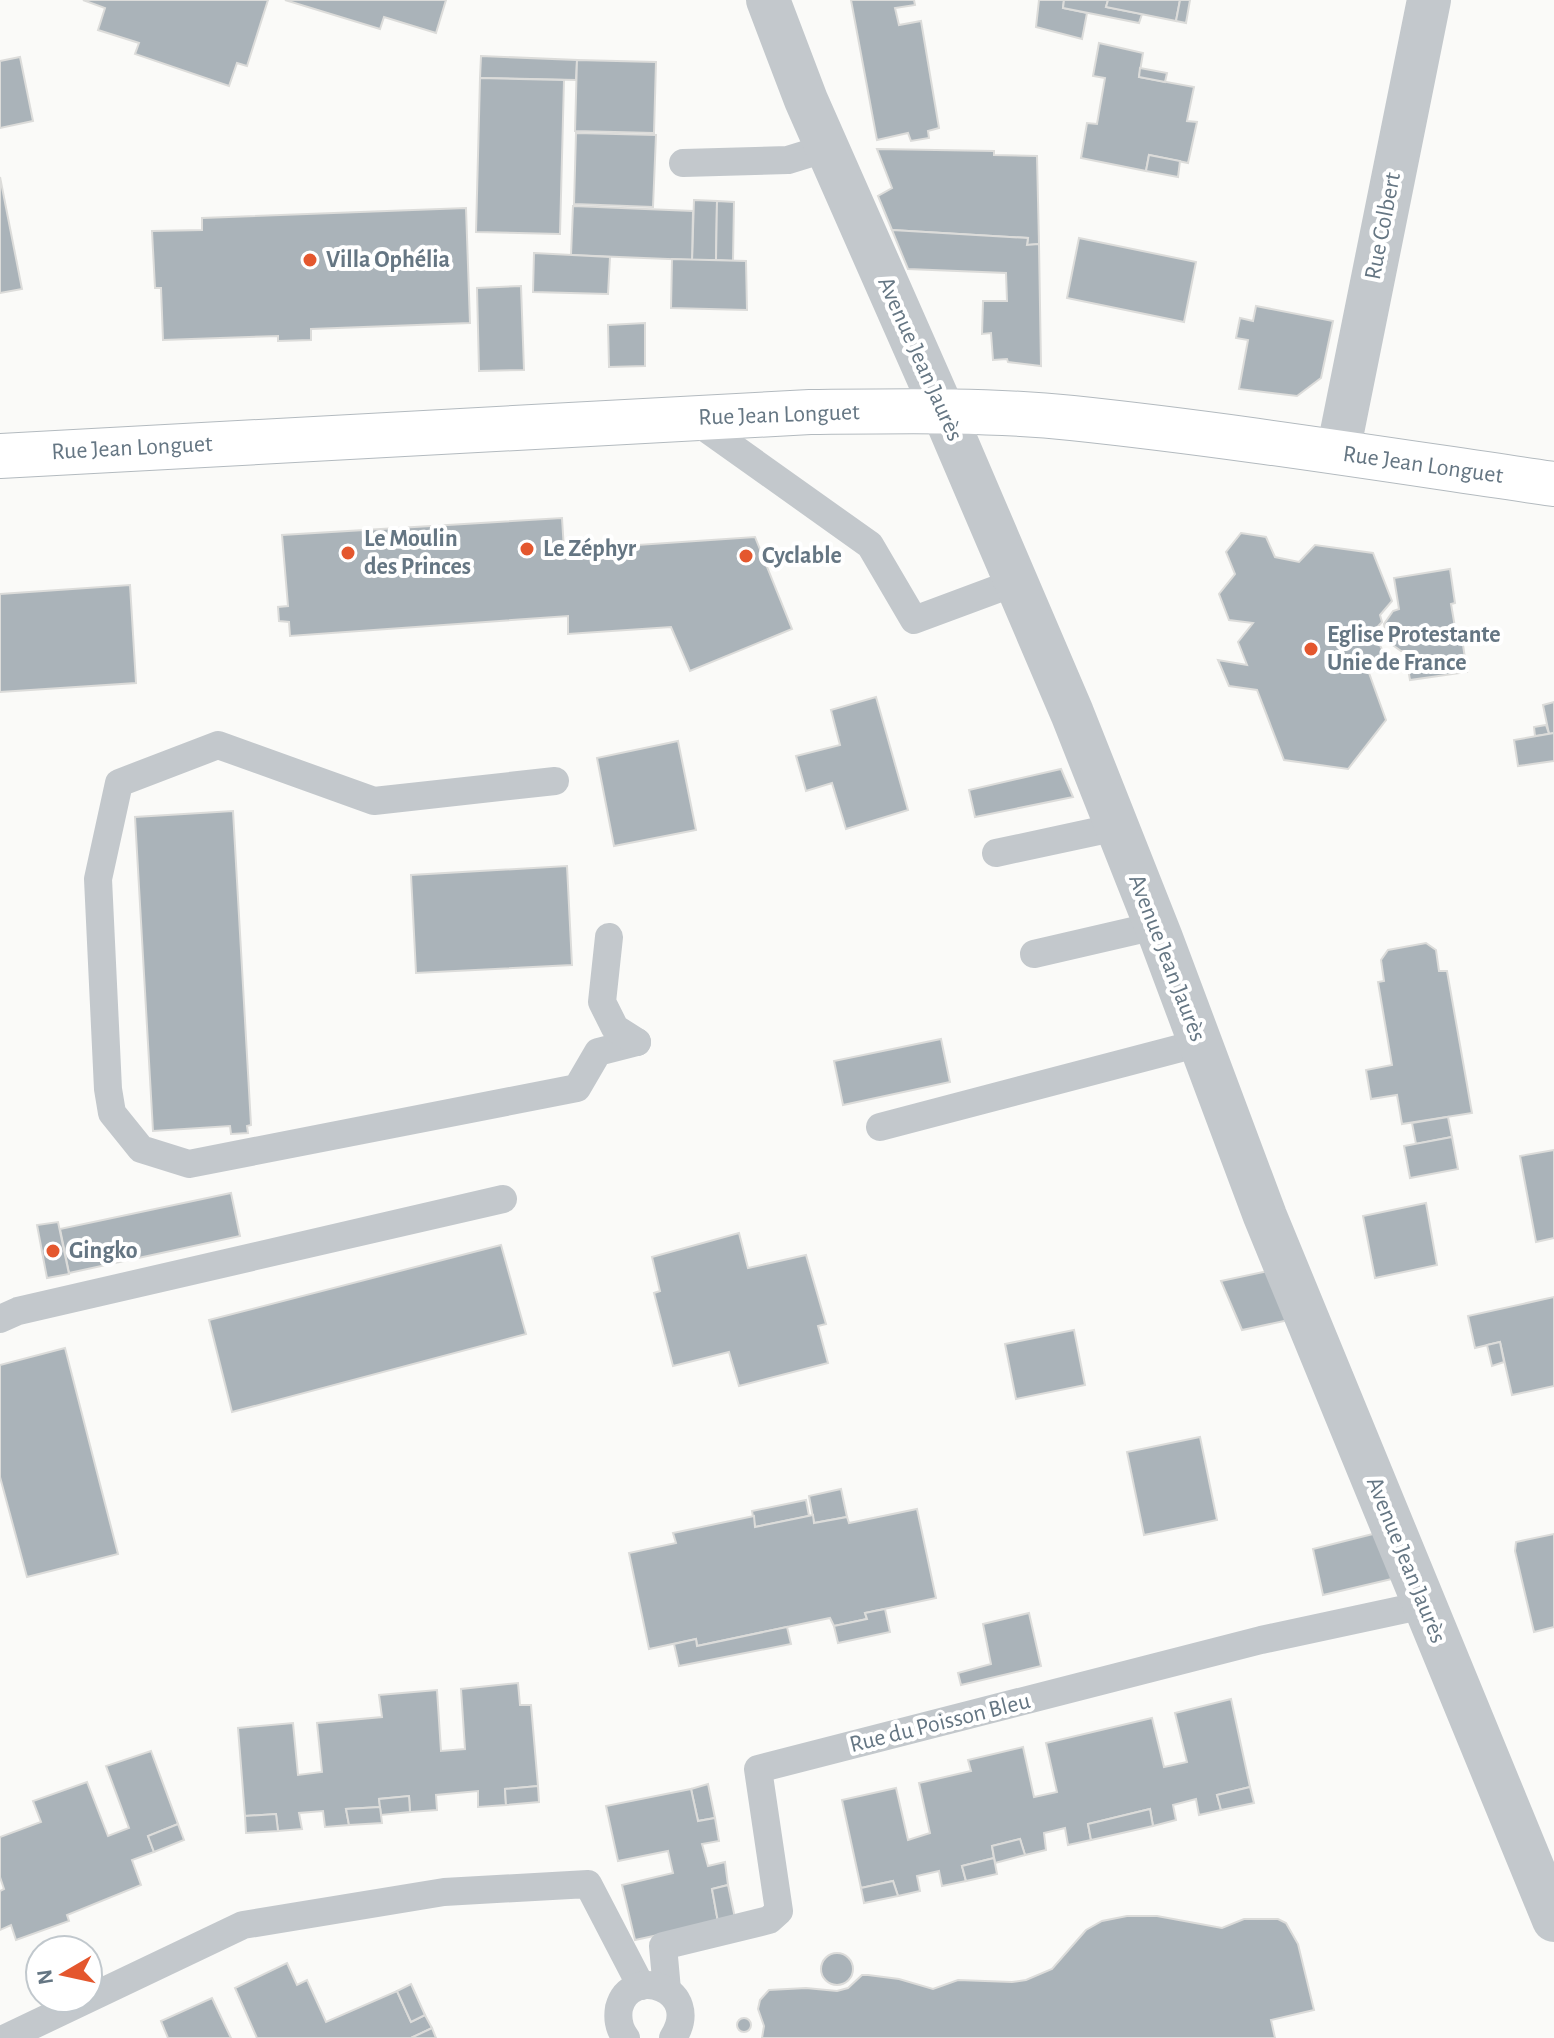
<svg xmlns="http://www.w3.org/2000/svg" width="1554" height="2038" viewBox="0 0 1554 2038" font-family="'Alegreya Sans',sans-serif">
<style>
.building{fill:#aab3b9;stroke:#dcdcda;stroke-width:2}
.lines{fill:none;stroke-linecap:round;stroke-linejoin:round}
.secondary-casing{stroke:#b3babf;stroke-width:46}
.lane{stroke:#c3c8cc;stroke-width:28}
.street{stroke:#c3c8cc;stroke-width:44}
.secondary{stroke:#fff;stroke-width:44}
.poi-dot{fill:#e4572e;stroke:#fff;stroke-width:3}
.labels{text-anchor:middle;dominant-baseline:central;stroke-width:8;stroke-linejoin:round;paint-order:stroke}
.street-label{font-size:24px;fill:#657683;stroke:#fff}
.poi-label{font-size:24px;font-weight:bold;fill:#657683;stroke:#fff;text-anchor:start}
</style>
<rect width="100%" height="100%" fill="#fafaf8"/>
<!-- building -->
<g class="building">
<polygon points="83,0 268,0 247,66 237,63 229,86 135,54 139,43 98,30 105,8"/>
<polygon points="285,0 446,0 436,33 384,17 380,29"/>
<polygon points="851,0 914,0 915,5 895,8 899,25 921,21 939,128 928,131 929,138 911,141 908,133 877,140"/>
<polygon points="1039,0 1064,0 1063,8 1087,13 1082,39 1036,27"/>
<polygon points="1064,0 1108,0 1106,7 1142,14 1139,23 1063,8"/>
<polygon points="1108,0 1180,0 1176,21 1106,7"/>
<polygon points="1180,0 1190,0 1186,23 1176,21"/>
<polygon points="1099,43 1143,53 1139,77 1194,87 1187,121 1197,122 1188,163 1149,155 1146,171 1081,158 1087,123 1097,124 1105,78 1093,76"/>
<polygon points="481,56 577,60 576,80 480,78"/>
<polygon points="20,57 33,121 0,128 0,61"/>
<polygon points="577,60 656,62 654,133 575,131"/>
<polygon points="1140,68 1167,73 1165,82 1139,77"/>
<polygon points="480,78 564,80 560,234 476,232"/>
<polygon points="576,133 656,135 653,207 574,204"/>
<polygon points="877,149 994,151 994,155 1037,156 1039,244 1027,245 1028,238 892,230 878,196 892,188"/>
<polygon points="1149,155 1180,161 1178,177 1146,171"/>
<polygon points="0,177 22,289 0,293"/>
<polygon points="694,200 717,201 716,260 692,260"/>
<polygon points="717,201 734,202 733,261 716,260"/>
<polygon points="573,206 693,211 692,260 571,255"/>
<polygon points="466,208 470,323 311,329 311,340 278,341 278,336 163,340 161,288 155,288 152,231 202,230 202,218"/>
<polygon points="892,230 1028,238 1027,245 1039,244 1041,366 1008,362 1007,359 993,360 991,333 982,334 983,301 1007,301 1006,273 908,269"/>
<polygon points="1079,238 1196,262 1184,322 1067,298"/>
<polygon points="534,253 610,257 608,294 533,292"/>
<polygon points="672,259 746,261 747,310 671,308"/>
<polygon points="521,286 524,370 479,371 477,288"/>
<polygon points="1256,306 1333,321 1321,378 1297,396 1239,389 1248,340 1236,338 1240,318 1253,321"/>
<polygon points="645,323 645,366 609,367 608,325"/>
<polygon points="562,518 564,550 755,537 792,629 690,671 671,627 568,634 568,616 290,636 289,622 279,621 278,607 288,606 282,535"/>
<polygon points="1241,533 1266,537 1275,557 1299,562 1315,545 1373,553 1392,601 1380,615 1382,622 1373,632 1385,655 1369,673 1386,720 1348,769 1284,760 1257,690 1229,686 1218,660 1247,665 1238,642 1253,623 1229,620 1219,594 1235,574 1226,552"/>
<polygon points="1450,569 1455,603 1451,604 1457,639 1462,638 1467,672 1410,680 1405,651 1401,651 1387,641 1384,624 1393,611 1399,609 1394,578"/>
<polygon points="130,585 136,683 0,692 0,594"/>
<polygon points="876,697 908,810 846,829 832,783 806,791 796,756 840,745 831,710"/>
<polygon points="1554,702 1554,733 1549,734 1543,705"/>
<polygon points="1546,725 1549,734 1535,736 1534,727"/>
<polygon points="1554,733 1554,761 1518,766 1514,740"/>
<polygon points="678,741 696,830 614,846 597,758"/>
<polygon points="1061,769 1073,797 975,817 969,790"/>
<polygon points="233,811 251,1125 247,1126 248,1133 231,1134 230,1126 153,1131 135,817"/>
<polygon points="567,866 572,965 416,973 411,875"/>
<polygon points="1426,943 1436,950 1439,971 1447,971 1472,1113 1402,1124 1397,1095 1371,1099 1366,1070 1392,1065 1378,982 1384,981 1381,960 1388,950"/>
<polygon points="941,1039 950,1082 843,1105 834,1061"/>
<polygon points="1448,1117 1452,1137 1416,1144 1412,1123"/>
<polygon points="1452,1137 1458,1169 1410,1178 1404,1146"/>
<polygon points="1554,1150 1554,1238 1536,1242 1520,1156"/>
<polygon points="231,1193 240,1236 69,1273 60,1229"/>
<polygon points="1426,1203 1437,1265 1375,1278 1363,1216"/>
<polygon points="58,1222 69,1274 47,1278 37,1225"/>
<polygon points="739,1233 748,1268 806,1255 826,1324 818,1326 828,1363 739,1386 729,1352 673,1366 654,1293 660,1291 652,1257"/>
<polygon points="501,1245 526,1334 232,1412 209,1320"/>
<polygon points="1268,1271 1289,1320 1242,1330 1221,1281"/>
<polygon points="1554,1297 1554,1386 1512,1395 1500,1342 1475,1348 1468,1316"/>
<polygon points="1074,1330 1085,1385 1016,1399 1005,1344"/>
<polygon points="1500,1342 1504,1362 1492,1366 1487,1345"/>
<polygon points="65,1348 118,1554 27,1577 0,1477 0,1365"/>
<polygon points="1200,1437 1217,1520 1144,1535 1127,1452"/>
<polygon points="841,1489 847,1517 814,1523 809,1496"/>
<polygon points="806,1500 809,1516 755,1527 752,1511"/>
<polygon points="917,1509 936,1598 865,1613 867,1619 834,1626 830,1618 697,1646 696,1639 649,1649 629,1553 676,1543 673,1533 754,1516 755,1527 813,1515 814,1523 847,1517 849,1523"/>
<polygon points="1377,1533 1396,1578 1323,1595 1313,1549"/>
<polygon points="1554,1534 1554,1627 1534,1632 1515,1551 1516,1542"/>
<polygon points="885,1609 890,1632 838,1643 834,1626 867,1619 865,1613"/>
<polygon points="1029,1613 1041,1666 961,1685 958,1673 991,1664 983,1624"/>
<polygon points="787,1627 791,1644 679,1666 674,1644 696,1639 697,1646"/>
<polygon points="518,1683 520,1705 531,1705 538,1786 505,1789 506,1805 478,1807 478,1791 436,1795 437,1810 410,1812 409,1796 379,1799 380,1807 346,1809 349,1825 325,1827 323,1811 299,1813 302,1829 278,1831 276,1814 245,1816 238,1728 293,1723 298,1775 322,1772 317,1723 382,1717 379,1695 437,1690 441,1751 465,1749 461,1689"/>
<polygon points="1231,1699 1250,1787 1217,1795 1221,1810 1199,1815 1196,1799 1173,1805 1176,1820 1153,1826 1150,1809 1088,1824 1091,1840 1068,1845 1065,1828 1044,1833 1046,1850 1025,1855 1020,1839 992,1846 994,1858 962,1866 966,1881 942,1886 939,1871 917,1876 920,1891 898,1896 893,1881 861,1888 842,1800 896,1788 908,1840 930,1833 919,1783 971,1771 968,1760 1023,1747 1034,1797 1057,1792 1046,1743 1152,1718 1164,1767 1187,1762 1175,1713"/>
<polygon points="151,1751 178,1824 148,1836 154,1852 132,1860 141,1885 67,1915 69,1921 16,1940 11,1925 0,1930 0,1891 4,1889 0,1877 0,1837 41,1822 33,1801 87,1782 108,1836 129,1828 106,1766"/>
<polygon points="708,1784 715,1818 698,1821 691,1789"/>
<polygon points="538,1786 539,1802 506,1805 505,1789"/>
<polygon points="1250,1787 1254,1803 1221,1810 1217,1795"/>
<polygon points="691,1789 698,1821 715,1818 719,1841 702,1844 708,1866 725,1862 728,1885 712,1889 718,1922 635,1940 622,1885 673,1873 668,1851 618,1861 606,1806"/>
<polygon points="409,1796 410,1812 381,1815 379,1799"/>
<polygon points="380,1807 382,1823 349,1825 346,1809"/>
<polygon points="1150,1809 1153,1826 1091,1840 1088,1824"/>
<polygon points="276,1814 278,1831 246,1833 245,1816"/>
<polygon points="178,1824 184,1840 154,1852 148,1836"/>
<polygon points="1020,1839 1025,1855 995,1863 992,1846"/>
<polygon points="994,1858 997,1874 966,1881 962,1866"/>
<polygon points="893,1881 898,1896 864,1903 861,1888"/>
<polygon points="728,1885 735,1918 718,1922 712,1889"/>
<polygon points="1127,1916 1157,1916 1222,1928 1244,1919 1278,1919 1286,1923 1298,1944 1314,2010 1271,2020 1275,2038 762,2038 764,2026 758,2009 760,2000 769,1990 806,1988 837,1991 848,1988 862,1975 868,1975 899,1979 933,1989 958,1980 1012,1982 1026,1980 1052,1969 1086,1930 1102,1921"/>
<circle cx="837" cy="1969" r="16"/>
<polygon points="287,1963 297,1985 307,1980 326,2022 397,1991 411,2022 425,2015 432,2028 411,2038 257,2038 235,1988"/>
<polygon points="411,1984 425,2015 411,2022 397,1991"/>
<polygon points="212,1998 231,2038 168,2038 161,2021"/>
<circle cx="744" cy="2025" r="7"/>
<polygon points="432,2028 436,2038 411,2038"/>
</g>
<g class="lines">
<!-- secondary casing -->
<g class="secondary-casing">
<path id="secondary" d="M0,456L810,412C897,411 985,409 1072,418C1233,435 1394,461 1554,484"/>
</g>
<!-- lane -->
<g class="lane">
<polyline points="683,163 788,160 827,148"/>
<polyline points="693,419 870,545 914,620 1016,582"/>
<polyline points="555,781 374,801 218,745 119,783 98,879 108,1089 112,1113 141,1149 189,1164 577,1088 598,1052 637,1042"/>
<polyline points="996,853 1117,827"/>
<polyline points="609,937 602,1002 615,1028 637,1042"/>
<polyline points="1034,954 1155,926"/>
<polyline points="880,1127 1200,1043"/>
<polyline points="0,1319 18,1311 503,1199"/>
<polyline points="667,1990 663,1946 769,1920 779,1911 758,1769 1261,1640 1424,1605"/>
<polyline points="6,2038 243,1925 444,1892 588,1884 641,1986"/>
<path d="M626,2038C619,2029 617,2020 619,2008C630,1964 704,1989 673,2038"/>
</g>
<!-- street -->
<g class="street">
<polyline points="768,0 806,100 943,411 1072,713 1161,938 1265,1216 1554,1920"/>
<polyline points="1338,452 1429,0"/>
</g>
<!-- secondary -->
<use href="#secondary" class="secondary"/>
</g>
<!-- markers -->
<g class="poi-dot">
<circle cx="310" cy="260" r="8"/>
<circle cx="527" cy="549" r="8"/>
<circle cx="348" cy="553" r="8"/>
<circle cx="746" cy="556" r="8"/>
<circle cx="1311" cy="649" r="8"/>
<circle cx="53" cy="1251" r="8"/>
</g>
<g class="labels">
<!-- street labels -->
<g class="street-label">
<text transform="translate(1383 226) rotate(-79)">Rue Colbert</text>
<text transform="translate(920 359) rotate(66)">Avenue Jean Jaurès</text>
<text transform="translate(779 415) rotate(-2)">Rue Jean Longuet</text>
<text transform="translate(132 448) rotate(-3)">Rue Jean Longuet</text>
<text transform="translate(1423 465) rotate(8)">Rue Jean Longuet</text>
<text transform="translate(1167 958) rotate(69)">Avenue Jean Jaurès</text>
<text transform="translate(1406 1560) rotate(68)">Avenue Jean Jaurès</text>
<text transform="translate(940 1723) rotate(-14)">Rue du Poisson Bleu</text>
</g>
<!-- poi labels -->
<g class="poi-label">
<text x="326" y="260">Villa Ophélia</text>
<text x="364" y="539">Le Moulin<tspan x="364" dy="28">des Princes</tspan></text>
<text x="543" y="549">Le Zéphyr</text>
<text x="762" y="556">Cyclable</text>
<text x="1327" y="635">Eglise Protestante<tspan x="1327" dy="28">Unie de France</tspan></text>
<text x="69" y="1251">Gingko</text>
</g>
</g>
<!-- north arrow -->
<g transform="translate(64 1974) rotate(261)"><circle r="38" fill="#ffffff" stroke="#c1c8cd" stroke-width="2"/>
<path d="M0-6L14 30L0 20L-14 30Z" fill="#e4572e"/>
<text y="-12" font-size="22" font-weight="bold" text-anchor="middle" fill="#657683">N</text>
</g>
</svg>
